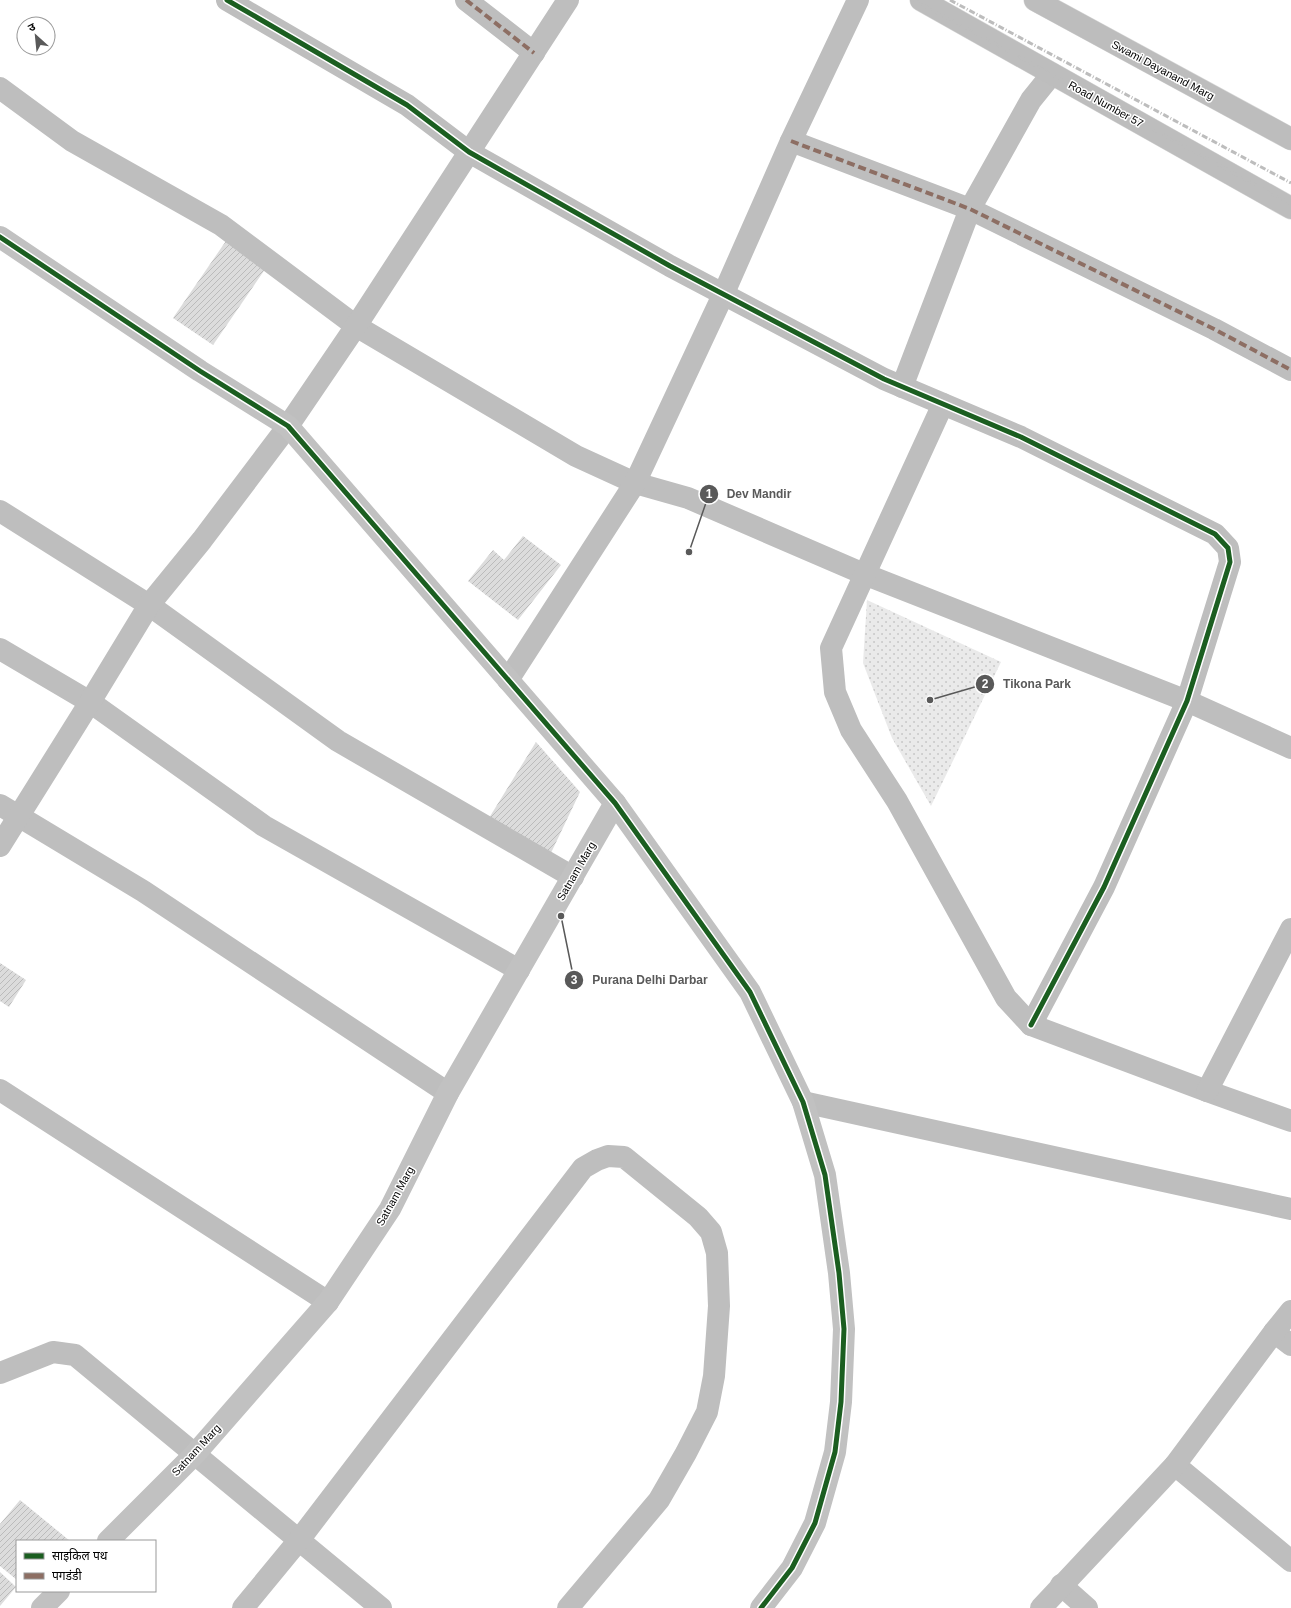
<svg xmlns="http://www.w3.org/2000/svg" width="1291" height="1608" viewBox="0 0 1291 1608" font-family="Helvetica,'Noto Sans Devanagari',sans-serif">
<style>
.park{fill:url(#park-dots)}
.building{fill:url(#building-hatch)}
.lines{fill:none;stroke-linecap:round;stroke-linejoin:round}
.primary-casing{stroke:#dbdbdb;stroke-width:23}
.street{stroke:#bebebe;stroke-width:22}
.secondary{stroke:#c1c1c1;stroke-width:22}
.primary{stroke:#bdbdbd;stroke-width:22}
.rail{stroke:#bdbdbd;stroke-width:3;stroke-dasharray:6 2 1 2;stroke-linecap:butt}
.quiet{stroke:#8d6e63;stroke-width:4;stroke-dasharray:8 4;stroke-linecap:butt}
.cycleway-casing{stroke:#fff;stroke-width:8}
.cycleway{stroke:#1b5e20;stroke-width:5}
.labels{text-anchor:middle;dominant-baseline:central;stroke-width:3;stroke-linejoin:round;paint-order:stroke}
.street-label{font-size:11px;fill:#000;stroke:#fff}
.leader{fill:none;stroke:#595959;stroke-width:1.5}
.callout-dot{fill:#595959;stroke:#fff;stroke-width:1.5}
.mark-label{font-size:12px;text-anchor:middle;font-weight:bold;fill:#fff}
.callout-label{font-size:12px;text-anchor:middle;font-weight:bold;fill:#595959;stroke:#fff;stroke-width:3;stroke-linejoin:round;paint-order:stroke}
</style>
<defs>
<pattern id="park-dots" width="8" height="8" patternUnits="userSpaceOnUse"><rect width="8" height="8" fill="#eaeaea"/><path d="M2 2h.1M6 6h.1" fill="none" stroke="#c7c7c7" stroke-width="1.8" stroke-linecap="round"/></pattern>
<pattern id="building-hatch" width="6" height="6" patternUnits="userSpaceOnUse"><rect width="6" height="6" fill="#dcdcdc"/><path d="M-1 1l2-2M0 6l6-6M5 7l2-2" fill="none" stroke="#bbb"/></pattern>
</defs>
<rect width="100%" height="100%" fill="#fff"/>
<!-- park -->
<polygon class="park" points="867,600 1001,662 931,806 892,738 863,663"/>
<!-- building -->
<g class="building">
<polygon points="228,238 268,265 213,345 173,318"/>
<polygon points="523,536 561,565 518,620 468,581 493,550 504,560"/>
<polygon points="536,742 580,792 550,855 489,818"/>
<polygon points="0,963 26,980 9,1007 0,1001"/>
<polygon points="20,1500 70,1541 17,1541 17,1580 0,1566 0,1524"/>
<polygon points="0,1572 16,1587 0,1606"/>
</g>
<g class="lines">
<!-- primary casing -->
<g class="primary-casing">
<g id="primary">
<polyline points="921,0 1291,208"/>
<polyline points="1035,0 1291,139"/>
</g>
</g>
<!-- street -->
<g class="street">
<polyline points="227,0 407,105 469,152 670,266 884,379 1021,437 1215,534 1228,548 1230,562 1187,701 1104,887 1031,1025"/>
<polyline points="466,0 534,53"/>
<polyline points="0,88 72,141 221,225 356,326 576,456 635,483 688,498 864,574 1187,701 1291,748"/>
<polyline points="791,141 970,209 1214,329 1291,370"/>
<polyline points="902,387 970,209 1031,100 1052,74"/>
<polyline points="943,404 831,648 835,692 851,730 897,801 1006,998 1031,1025 1207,1091 1291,1121"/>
<polyline points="0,511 149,605 338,741 573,877"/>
<polyline points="0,649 90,702 264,826 519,970"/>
<polyline points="508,680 635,483 723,295 791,141 858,0"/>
<polyline points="0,805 143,891 448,1093"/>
<polyline points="0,846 90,702 149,605 202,540 288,426 356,326 568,0"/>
<polyline points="0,1090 328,1302"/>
<polyline points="1207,1091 1291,929"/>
<polyline points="803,1102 1291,1209"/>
<polyline points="1274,1332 1291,1345"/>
<polyline points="0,1373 53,1352 75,1355 381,1608"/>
<polyline points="1175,1465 1291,1561"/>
<polyline points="1061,1585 1087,1608"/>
<polyline points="243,1608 299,1540 583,1168 597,1160 608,1156 624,1157 698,1217 711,1232 717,1253 719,1306 714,1376 707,1412 686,1453 659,1500 568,1608"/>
<polyline points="1041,1608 1175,1465 1274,1332 1291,1311"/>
</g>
<!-- secondary -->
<g class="secondary">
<polyline points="0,237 200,371 288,426 615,803 750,992 803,1102 825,1175 839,1273 844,1329 841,1402 835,1452 815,1523 792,1568 761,1608"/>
<polyline points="108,1541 195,1454 328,1302 390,1209 448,1093 615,803"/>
<polyline points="42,1608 59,1591"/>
</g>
<!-- primary -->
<use href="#primary" class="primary"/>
<!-- rail -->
<g class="rail">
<polyline points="914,0 1291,204"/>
<polyline points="950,0 1291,183"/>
</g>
<!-- quiet -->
<g class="quiet">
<polyline points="466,0 534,53"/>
<polyline points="791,141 970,209 1214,329 1291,370"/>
</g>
<!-- cycleway casing -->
<g class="cycleway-casing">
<g id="cycleway">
<polyline points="227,0 407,105 469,152 670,266 884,379 1021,437 1215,534 1228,548 1230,562 1187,701 1104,887 1031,1025"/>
<polyline points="0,237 200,371 288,426 615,803 750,992 803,1102 825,1175 839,1273 844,1329 841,1402 835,1452 815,1523 792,1568 761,1608"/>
</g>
</g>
<!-- cycleway -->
<use href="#cycleway" class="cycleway"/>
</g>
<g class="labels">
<!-- street labels -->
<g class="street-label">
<text transform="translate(1163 70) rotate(28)">Swami Dayanand Marg</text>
<text transform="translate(1106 104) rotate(29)">Road Number 57</text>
<text transform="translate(576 871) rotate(-60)">Satnam Marg</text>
<text transform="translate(395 1196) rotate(-61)">Satnam Marg</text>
<text transform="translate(196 1450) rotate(-47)">Satnam Marg</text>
</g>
</g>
<!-- callouts -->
<path class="leader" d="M689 552L709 494M930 700L985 684M561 916L574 980"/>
<g class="callout-dot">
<circle cx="689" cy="552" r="4"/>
<circle cx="930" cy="700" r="4"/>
<circle cx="561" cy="916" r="4"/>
<circle cx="709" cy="494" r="10"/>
<circle cx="985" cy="684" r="10"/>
<circle cx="574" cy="980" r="10"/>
</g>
<g class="mark-label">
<text x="709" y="498">1</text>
<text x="985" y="688">2</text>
<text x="574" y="984">3</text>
</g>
<g class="callout-label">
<text x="759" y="498">Dev Mandir</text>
<text x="1037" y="688">Tikona Park</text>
<text x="650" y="984">Purana Delhi Darbar</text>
</g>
<!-- legend -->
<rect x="16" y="1540" width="140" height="52" fill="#ffffff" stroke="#999999"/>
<rect x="24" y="1553" width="20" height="6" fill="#1b5e20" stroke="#999999"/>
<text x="52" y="1560" font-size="12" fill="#000000">साइकिल पथ</text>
<rect x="24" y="1573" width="20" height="6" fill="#8d6e63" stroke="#999999"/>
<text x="52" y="1580" font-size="12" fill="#000000">पगडंडी</text>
<!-- north arrow -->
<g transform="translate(36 36) rotate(333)"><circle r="19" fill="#ffffff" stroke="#999999"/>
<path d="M0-3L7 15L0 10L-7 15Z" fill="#595959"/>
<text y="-6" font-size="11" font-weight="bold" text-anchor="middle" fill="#000000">उ</text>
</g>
</svg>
